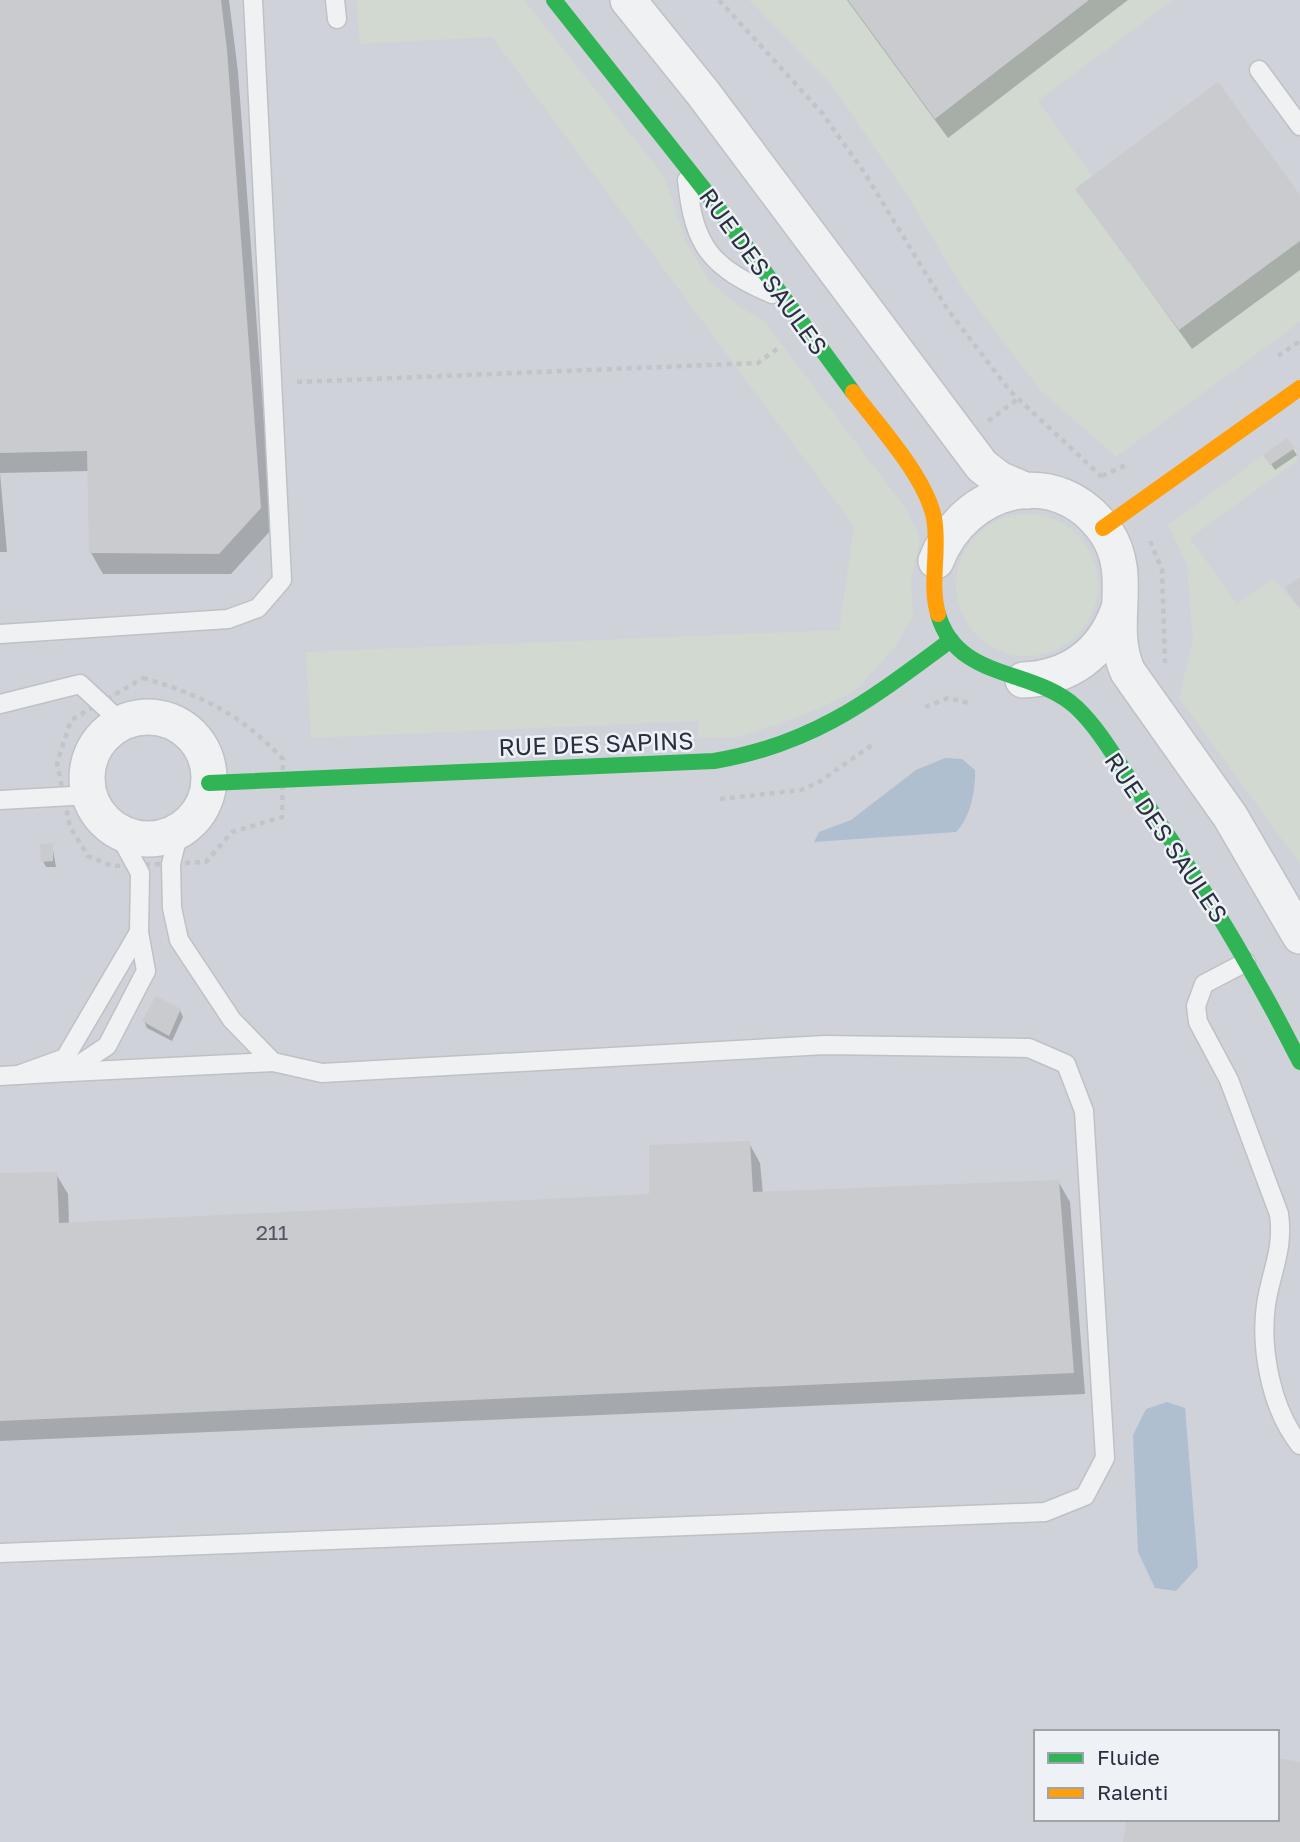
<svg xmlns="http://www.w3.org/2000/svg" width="1300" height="1842" viewBox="0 0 1300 1842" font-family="'Golos Text',sans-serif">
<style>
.built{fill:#cfd2d9;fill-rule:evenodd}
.green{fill:#d1d9d1}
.water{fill:#afbfd0}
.shadow{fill:#0003}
.building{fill:#c9cbce}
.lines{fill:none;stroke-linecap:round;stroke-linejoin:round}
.lane-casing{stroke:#bfc1c4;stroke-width:21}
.street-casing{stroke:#bfc1c4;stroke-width:38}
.path{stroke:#c2c4c9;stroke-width:4.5;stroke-dasharray:5 5;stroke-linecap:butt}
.lane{stroke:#f0f1f2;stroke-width:18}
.street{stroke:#f0f1f2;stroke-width:35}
.fast{stroke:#30b455;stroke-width:16}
.slow{stroke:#ff9f0a;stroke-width:16}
.labels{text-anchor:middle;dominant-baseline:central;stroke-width:5;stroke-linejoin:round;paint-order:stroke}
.number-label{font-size:21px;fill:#515763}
.street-label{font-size:24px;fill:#282f3e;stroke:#eef1f5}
</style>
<rect width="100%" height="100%" fill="#e1e3e6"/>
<!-- built -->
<path class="built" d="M0,0H1300V1842H0ZM1036,1732H1277V1819H1036Z"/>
<!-- green -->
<g class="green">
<polygon points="356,0 524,0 664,176 687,244 709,280 737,305 765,322 906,509 920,538 911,581 913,616 895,647 854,692 802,716 739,737 698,738 698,721 311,738 306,652 839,630 854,526 492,37 360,44"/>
<polygon points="749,0 848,0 935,119 1090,0 1173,0 1038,101 1092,176 1075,189 1180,329 1300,241 1300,322 1116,457 1041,391 963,289 908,197 832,85"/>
<polygon points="1295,448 1298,460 1190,538 1237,604 1273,578 1300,609 1300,864 1179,698 1193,640 1187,565 1168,525 1263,455 1270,465"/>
<circle cx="1027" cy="585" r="71"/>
</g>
<!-- water -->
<g class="water">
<path d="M945,758L962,759L975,770C976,789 970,819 956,832L814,842L819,832L851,820L916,770Z"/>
<polygon points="1167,1402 1185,1408 1198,1567 1176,1591 1155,1588 1138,1552 1133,1435 1146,1409"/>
</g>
<!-- shadow -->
<g class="shadow">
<polygon points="0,0 229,0 238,72 272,529 231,574 103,574 91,553 89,471 0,473 7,552 0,552"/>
<polygon points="847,0 1128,0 948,138"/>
<polygon points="1077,189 1300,198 1300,270 1192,349"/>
<polygon points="1293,449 1297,455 1275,470 1265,455"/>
<polygon points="52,845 56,867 46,867 43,861"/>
<polygon points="180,1010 183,1017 172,1041 147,1028 144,1021"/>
<polygon points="749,1143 760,1163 763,1194 1058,1181 1070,1202 1085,1394 0,1441 0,1175 56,1174 68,1194 69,1224 651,1196"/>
</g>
<!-- building -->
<g class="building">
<polygon points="0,0 221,0 227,50 261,508 219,554 89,553 87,451 0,453"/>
<polygon points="848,0 1089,0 935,119"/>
<polygon points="1218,82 1300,195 1300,241 1179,330 1075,189"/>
<polygon points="1287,438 1295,448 1270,465 1263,455"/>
<polygon points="1300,577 1300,609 1285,588"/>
<polygon points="53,843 53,861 41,862 40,844"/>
<polygon points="156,996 181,1009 169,1036 142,1021"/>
<polygon points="750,1141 753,1192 1059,1180 1074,1373 0,1421 0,1173 57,1172 59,1223 649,1194 649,1145"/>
<polygon points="1277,1758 1300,1762 1300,1842 1123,1842 1127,1819 1277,1819"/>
</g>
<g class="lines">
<!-- lane casing -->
<g class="lane-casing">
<g id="lane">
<polyline points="335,0 337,19"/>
<polyline points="1259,70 1300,126"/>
<path d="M687,180C694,248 711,267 772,294"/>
<polyline points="0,634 228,619 258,608 282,580 253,0"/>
<polyline points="0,704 80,684 123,724"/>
<polyline points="0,800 90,795"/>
<path d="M1246,962L1204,984L1196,1006L1198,1022L1229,1080L1279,1214C1284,1250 1271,1271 1266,1305C1260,1349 1271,1409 1300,1445"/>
<polyline points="70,1072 273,1062"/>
<polyline points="18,1075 65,1058 139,932 140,873 117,831"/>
<polyline points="0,1076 68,1072 107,1046 146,971 139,932"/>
<polyline points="0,1553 1045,1512 1085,1496 1105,1458 1084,1111 1066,1064 1029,1048 825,1045 322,1073 273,1062 232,1020 179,940 172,908 171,864 179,831"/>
</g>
</g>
<!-- street casing -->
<g class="street-casing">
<g id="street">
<polyline points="628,0 703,93 982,466 999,479 1027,491"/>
<path d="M936,561C964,487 1057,461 1106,532C1136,576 1106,626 1128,672L1230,816L1300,936"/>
<path d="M1023,680C1069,678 1102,654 1118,611"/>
<circle cx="148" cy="778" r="61"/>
</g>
</g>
<!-- path -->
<g class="path">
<polyline points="719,0 822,113 864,172 948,310 1010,391 1103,478"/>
<polyline points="1278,356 1300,341"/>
<polyline points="297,382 758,363 777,349"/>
<polyline points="988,421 1018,399"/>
<polyline points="1102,476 1126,465"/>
<polyline points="1150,541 1162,570 1165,663"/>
<path d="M143,678C202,695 240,714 283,759L282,817L232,832L206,862L112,866L88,856L70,827L57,763L71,720Z"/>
<polyline points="925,707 948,698 969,703"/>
<polyline points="720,799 801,790 819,782 875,743"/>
</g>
<!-- lane -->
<use href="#lane" class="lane"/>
<!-- street -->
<use href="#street" class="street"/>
<!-- fast -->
<g class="fast">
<polyline points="554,0 703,188 853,392"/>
<path d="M938,614C957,682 1034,667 1077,708C1102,732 1119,765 1139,793C1199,879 1253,969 1300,1062"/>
<path d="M209,783L714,761C815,744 871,699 951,640"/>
</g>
<!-- slow -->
<g class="slow">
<path d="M853,392C878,425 926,477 934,518C940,550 929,583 938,614"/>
<polyline points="1103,528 1300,388"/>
</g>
</g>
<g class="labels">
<!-- number labels -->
<g class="number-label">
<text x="272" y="1232">211</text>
</g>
<!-- street labels -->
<g class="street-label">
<text transform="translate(764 271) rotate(54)">RUE DES SAULES</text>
<text transform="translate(596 743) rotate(-2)">RUE DES SAPINS</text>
<text transform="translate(1167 837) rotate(56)">RUE DES SAULES</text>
</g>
</g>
<!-- legend -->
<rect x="1034" y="1730" width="245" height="91" fill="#eef1f5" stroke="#9fa3ac" stroke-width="2"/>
<rect x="1048" y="1753" width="35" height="10" fill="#30b455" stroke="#9fa3ac" stroke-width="2"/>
<text x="1097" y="1765" font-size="21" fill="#282f3e">Fluide</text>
<rect x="1048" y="1788" width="35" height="10" fill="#ff9f0a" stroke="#9fa3ac" stroke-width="2"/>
<text x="1097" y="1800" font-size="21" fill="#282f3e">Ralenti</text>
</svg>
